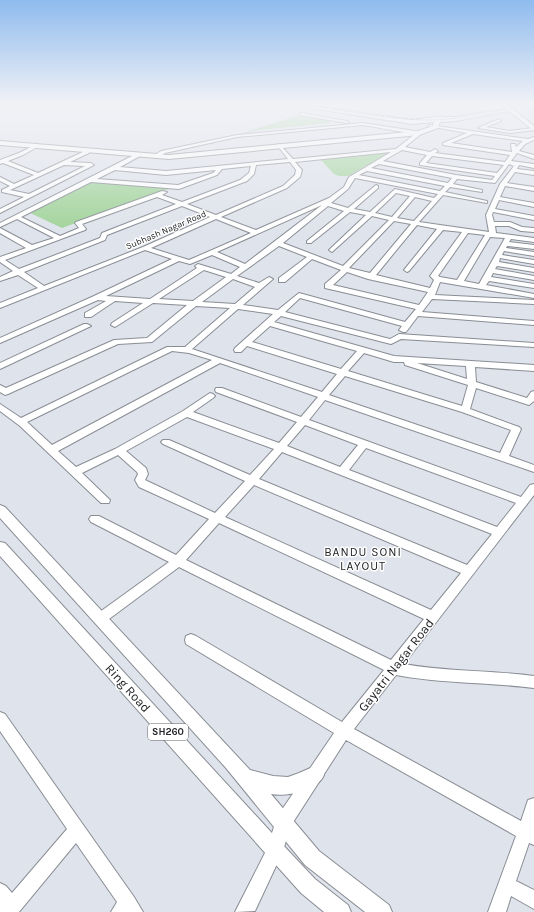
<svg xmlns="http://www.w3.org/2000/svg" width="534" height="912" viewBox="0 0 534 912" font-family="Karla,sans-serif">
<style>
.built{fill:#d2d9e8}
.green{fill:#a2d49b}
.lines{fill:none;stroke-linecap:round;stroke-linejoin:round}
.minor-casing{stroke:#898d94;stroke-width:2}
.major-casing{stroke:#898d94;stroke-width:2}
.minor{fill:#fff;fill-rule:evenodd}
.major{fill:#fff;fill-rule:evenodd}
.rail{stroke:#38393d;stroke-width:1;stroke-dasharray:1 2;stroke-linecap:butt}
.labels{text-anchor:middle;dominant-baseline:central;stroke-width:3;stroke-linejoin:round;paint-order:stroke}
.far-street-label{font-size:9px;fill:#222326;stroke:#fff}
.shield{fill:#fff;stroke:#646567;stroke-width:1}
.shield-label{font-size:10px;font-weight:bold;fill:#222326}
.neighbourhood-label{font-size:12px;letter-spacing:1px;fill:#222326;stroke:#fff}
.near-street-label{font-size:13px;fill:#222326;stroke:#fff}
</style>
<rect width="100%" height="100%" fill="#dfe3eb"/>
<!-- built -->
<polygon class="built" points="516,103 534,103 534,120"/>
<!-- green -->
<g class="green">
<polygon points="296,116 326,120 331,123 260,130 240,134"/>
<polygon points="391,151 348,176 339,176 334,174 320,159"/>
<polygon points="88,181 174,187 62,228 26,211"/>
</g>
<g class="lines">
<!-- minor casing -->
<g class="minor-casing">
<g id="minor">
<polygon points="301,113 347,121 349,122 347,123 299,115"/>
<polygon points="499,119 501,121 486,127 510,131 533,128 534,130 510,133 478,128"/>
<path d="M363,123L421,132V134L405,147L430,152L435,149L438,151L435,153L505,162L510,155L443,145V143L467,133L428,126L430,125L528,139L534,137V140L525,144L519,151L534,155V159L517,153L511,161L534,164V168L519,165L517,169L534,171V175L515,172L507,183L534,187V191L505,186L500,197L534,203V207L499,200L495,209L534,216V220L493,212L492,215L494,222H510L522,227L534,228V232L521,231L509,226H495L496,233L534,238V242L511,239L509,242L534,245V249L507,246L506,248L534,252V256L504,251L502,255L534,260V264L500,258L499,262L534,268V272L497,266L495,269L534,276V280L493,273L491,277L534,284V288L489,281L486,285L534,294V298L440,282L435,295L534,300V304L432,299L422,312L534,321V325L418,316L406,332H403L399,330L402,326L300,298L285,312L390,339L399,334L534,343V347L401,339L391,344L281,316L274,322L394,356L534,365V371L475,367L476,382L527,398L531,392L534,391V401L529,405L476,388L470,409L519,427L521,429L509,456L534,465V472L325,400L309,420L521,497L530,485L534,484V495L404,664C447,672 491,670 534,676V688C488,682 442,684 396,675L354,729L521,821L528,800L534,798V845L529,843L516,881L534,890V909L511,896L506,912H488L516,836L346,740L290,827L283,851L255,911L235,912L267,849L277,817L334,733L186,644L185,640L186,636L191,634L196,636L342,722L384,670L179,567L105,622L101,623L97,622L95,618L97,614L169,562L91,522L89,519L91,516H99L176,555L209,519L139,487L135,480L138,474L137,472L118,455L82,473L110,500L109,503H101L20,426L0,411V404L21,418L167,347H185L230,308L196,306L152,342L118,344L8,394L5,395L0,392V385L6,388L114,340L147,338L187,305L153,303L115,327L111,325L112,323L143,303L115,301L91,317H85V313L106,301L98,300L0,343V338L94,296L172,259L145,250L0,308V303L38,288L18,275L0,281V277L13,271L0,262V257L26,248L0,233V228L32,245L54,238L17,219L0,227V223L138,153L140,154V156L120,167L166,171L288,159L277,145L279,144L293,159L396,149L415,134L363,125L237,137L165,153L156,158L153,156L161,151L237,135ZM473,134L523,141L516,147L515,144H511L512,152L451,143ZM402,150L427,155L420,163V165L495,176L492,180L456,175L383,161ZM391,152L349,177L344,187L329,198L256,230L221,217L287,188L300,177L302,170L295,162ZM432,156L504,165L497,173L426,163ZM290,162L296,170L295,175L283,186L216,215L187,204L247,181L254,174L256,165ZM379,164L452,178L448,183L371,168ZM509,164L514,166L500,184L486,215L489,232L419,222L443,195L487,203V201L445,192L450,187L482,192V190L453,184L457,179L495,183ZM251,166L249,173L240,180L182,202L162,195L167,192L162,191L76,222L75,223L79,228L60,236L21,217L91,182L179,189L217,175L222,169ZM115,170L166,175L216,170L213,173L178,185L97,179ZM367,171L445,186L440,191L359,175ZM355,178L438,194L434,198L395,189L370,212L354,209L378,188V186L376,185L348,208L331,203L348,189ZM396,193L410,196L392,217L375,213ZM157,197L176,204L102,233L100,238L19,269L5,260L85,230L86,229L82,224ZM415,197L432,201L414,221L397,218ZM322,205L245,264L217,252ZM182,206L210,217L143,247L44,286L24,272L105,240L107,235ZM328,206L344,211L307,241V243H311L350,212L366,215L330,249L329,250L332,252L372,216L389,220L343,266L283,243ZM216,219L251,233L189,260L151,248ZM394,221L411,224L370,273L349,268ZM417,225L437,229L404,270L407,272L409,271L443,230L462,232L430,276L434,280L430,288L376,275ZM468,233L485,235L457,280L440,277L438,276ZM490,237L505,238L479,284L464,281ZM279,246L307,257L279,278V282H285L312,259L341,270L325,284V288L416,309L405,322L299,293L278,310L243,305L273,279L269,277L259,283L237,276ZM212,255L240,267L231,274L198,264L195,266L197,268L150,299L106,296L179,261L190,264ZM204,270L226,277L193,301L159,299ZM347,272L368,279L428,292L419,305L333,285ZM233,279L255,287L235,304L202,302ZM238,309L273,314L235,348L234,350L235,352H241L247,346L337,374L322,392L192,349ZM270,326L357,351L341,369L252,342ZM172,351L189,353L212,360L52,445L27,422ZM364,353L394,362H404L405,365L468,385L462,406L348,371ZM220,363L318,397L301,417L222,388H216L215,390L216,392L297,422L279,443L193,412L213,398L215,396L213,394L210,393L183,411L115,449L76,467L58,451ZM417,363L466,366L467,379ZM345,376L462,412L511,430L500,453L329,395ZM187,417L274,449L250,475L169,440H163L161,442L163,444L245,481L215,513L147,481L145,480L148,474L146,468L126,451ZM305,425L358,445L340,467L287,446ZM366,448L516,503L497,527L349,470ZM282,452L492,534L467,565L259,479ZM254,485L461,573L431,610L225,517ZM219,523L424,619L391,660L186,560Z"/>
<path d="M37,144L39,146L23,155L8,161L38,173L87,150L89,151V153L70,162L91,163L94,165L0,213V209L24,197L2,192V190L10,186L0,181V177L14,184L34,175L3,163L0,164V160L19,153ZM64,165L85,166L29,194L10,190Z"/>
<polygon points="84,324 87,324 91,326 0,369 0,363"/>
<polygon points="0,712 5,714 134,897 143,912 111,912 117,902 76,843 19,912 0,912 0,883 6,886 12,893 67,829 0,731"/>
</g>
</g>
<!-- major casing -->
<g class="major-casing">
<g id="major">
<path d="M278,103H292L412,120L436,117H456L506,109L499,103C506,103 509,107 515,108L514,110L534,126V131L509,111L456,121L440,122L438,128L419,135L169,159L0,145V141L169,155L418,131L433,126L434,122L412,124Z"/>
<path d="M0,505L5,507L250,770L273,776L288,777L299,773L315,766L321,769L324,775C317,791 287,797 271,794L319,851L389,905L392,912H365L305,865L226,768L0,518Z"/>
<polygon points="0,542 5,543 282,844 315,879 348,905 351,912 324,912 301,893 0,556"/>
</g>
</g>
<!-- minor -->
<use href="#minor" class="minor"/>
<!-- major -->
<use href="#major" class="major"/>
<!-- rail -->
<path class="rail" d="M291,103C336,109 382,119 427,120C458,120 500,112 529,103"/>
</g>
<!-- sky -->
<linearGradient id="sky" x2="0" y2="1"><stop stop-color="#8fbbee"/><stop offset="0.45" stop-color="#f1f2f6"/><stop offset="1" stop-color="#f1f2f6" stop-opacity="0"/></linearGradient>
<rect width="534" height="231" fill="url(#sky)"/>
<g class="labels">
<!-- far-street labels -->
<g class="far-street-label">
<text transform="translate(166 230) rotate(-23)">Subhash Nagar Road</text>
</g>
<!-- shield labels -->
<rect class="shield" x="148" y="724" width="40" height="16" rx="3"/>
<g class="shield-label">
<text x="168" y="732">SH260</text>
</g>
<!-- neighbourhood labels -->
<g class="neighbourhood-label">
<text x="363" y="552">BANDU SONI<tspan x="363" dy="14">LAYOUT</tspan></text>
</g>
<!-- near-street labels -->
<g class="near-street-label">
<text transform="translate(396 665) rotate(-52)">Gayatri Nagar Road</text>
<text transform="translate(128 688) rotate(48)">Ring Road</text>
</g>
</g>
</svg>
